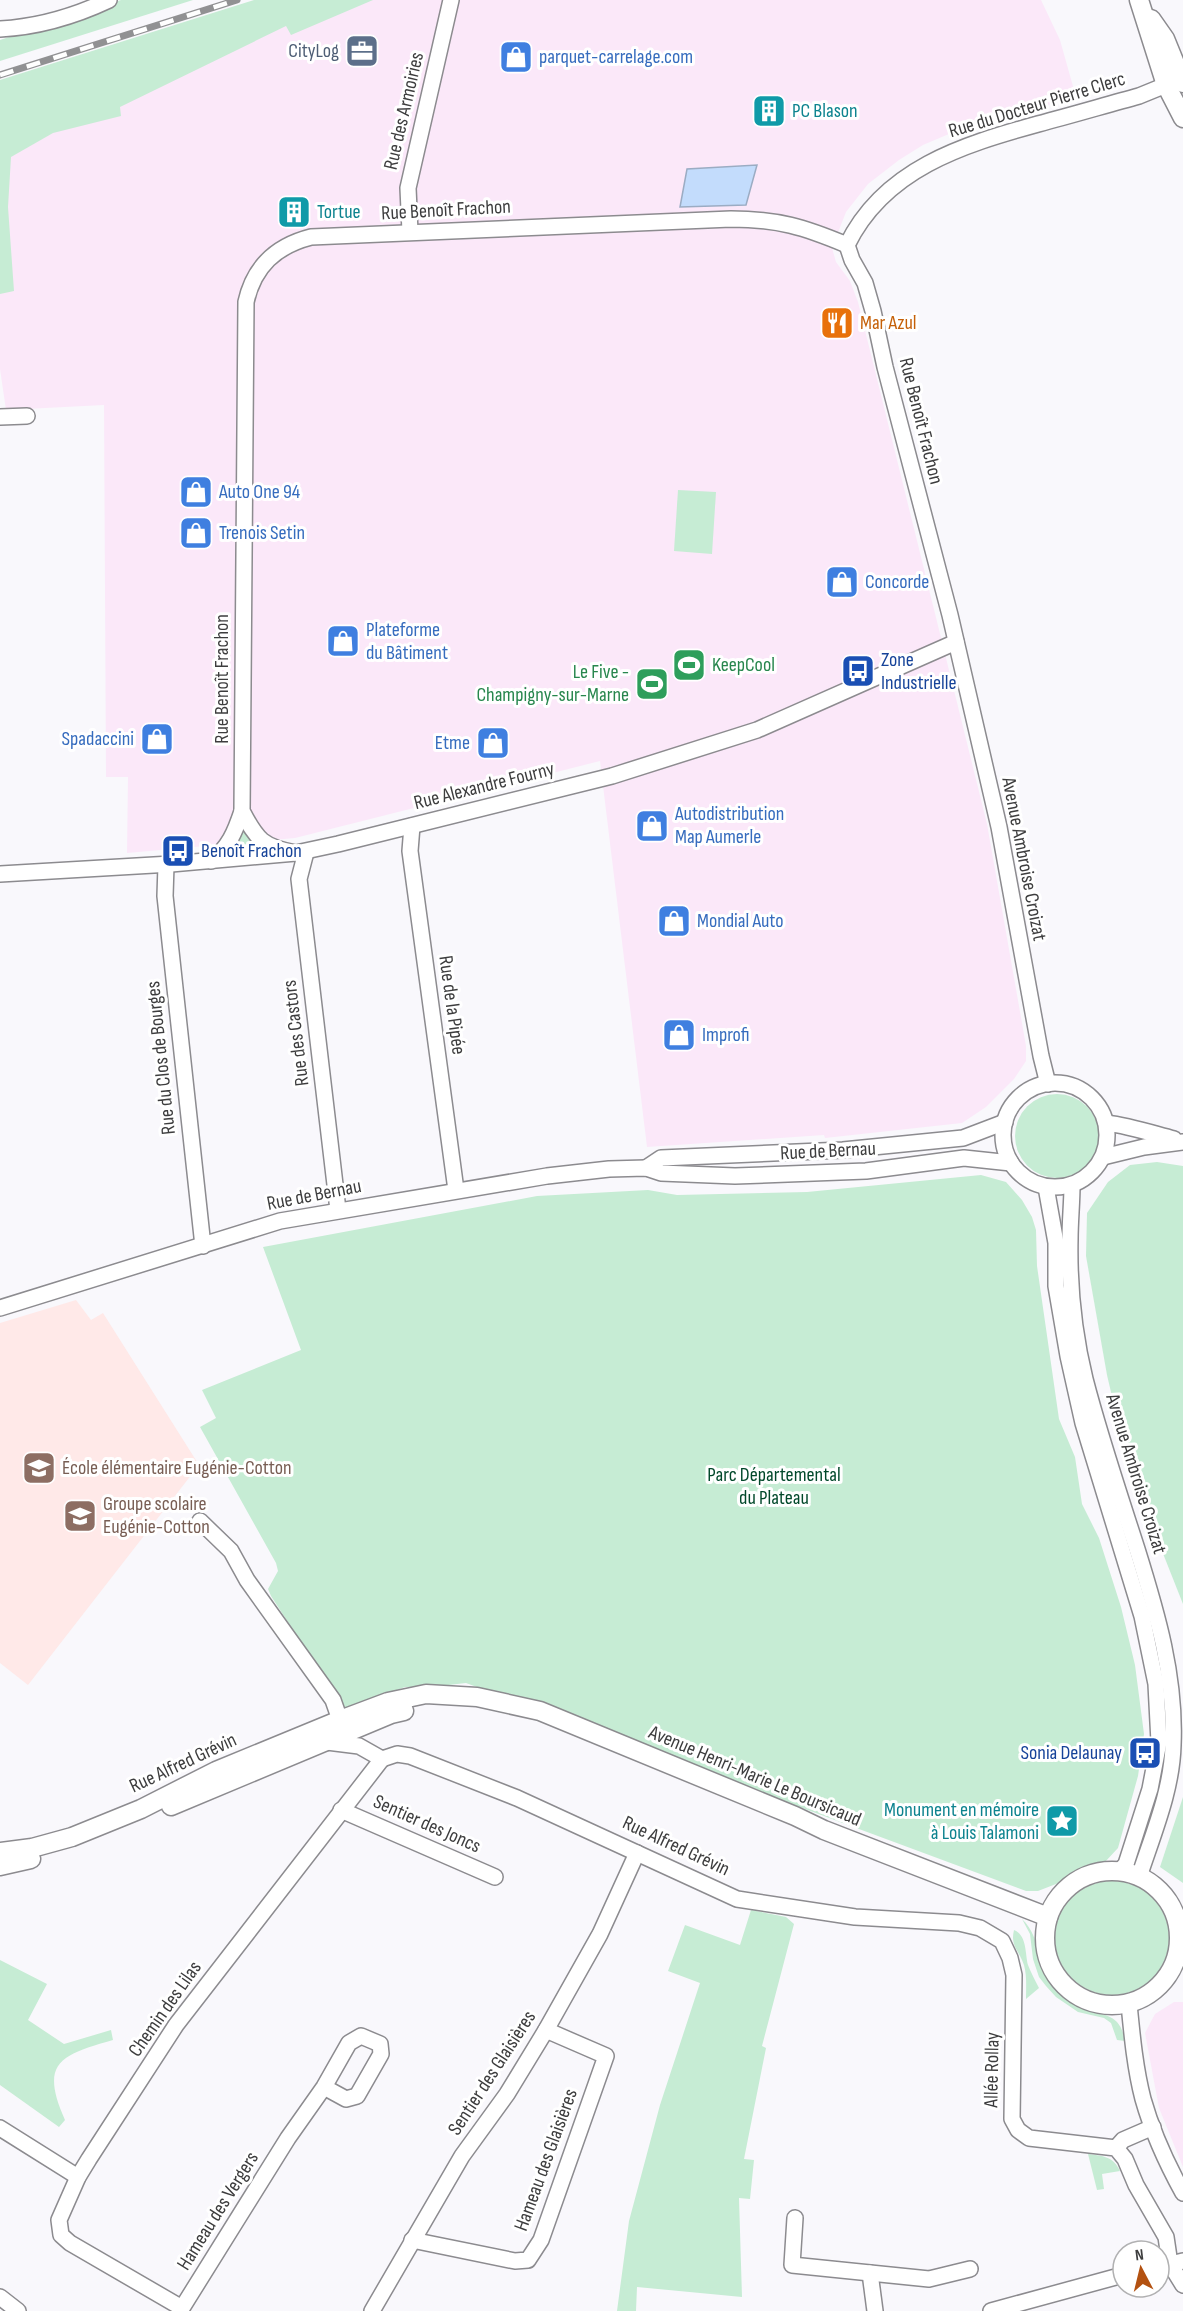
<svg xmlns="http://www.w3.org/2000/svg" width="1183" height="2311" viewBox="0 0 1183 2311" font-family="'Sofia Sans Condensed',sans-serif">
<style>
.industrial{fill:#fbe8f9}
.education{fill:#ffe9e8}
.green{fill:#c6ecd4}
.water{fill:#c3dcfc;stroke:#9bacc3;stroke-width:1.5}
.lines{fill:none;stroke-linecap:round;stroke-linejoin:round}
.minor-casing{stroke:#8c8b8f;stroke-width:18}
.major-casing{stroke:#8c8b8f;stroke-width:21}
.minor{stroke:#fff;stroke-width:15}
.major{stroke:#fff;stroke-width:18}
.rail-casing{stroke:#919193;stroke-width:7}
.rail{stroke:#fff;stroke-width:4.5;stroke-dasharray:14;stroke-linecap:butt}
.labels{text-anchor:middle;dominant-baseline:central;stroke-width:6;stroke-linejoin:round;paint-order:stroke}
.service-label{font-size:20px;fill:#4e5e75;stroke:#fff;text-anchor:end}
.shop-label{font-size:20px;fill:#366cbe;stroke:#fff;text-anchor:start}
.street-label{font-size:20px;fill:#3d3d3e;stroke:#fff}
.culture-label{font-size:20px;fill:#0d838f;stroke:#fff;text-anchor:start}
.food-label{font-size:20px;fill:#c56008;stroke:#fff;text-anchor:start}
.transit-label{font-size:20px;fill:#164399;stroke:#fff;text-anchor:start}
.leisure-label{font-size:20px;fill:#27864d;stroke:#fff;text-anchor:start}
.education-label{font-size:20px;fill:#785e54;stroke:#fff;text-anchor:start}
.park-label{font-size:20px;fill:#01482a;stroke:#fff}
</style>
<rect width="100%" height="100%" fill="#f9f8fc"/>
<!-- industrial -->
<g class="industrial">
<polygon points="329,0 1041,0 1060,40 1076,97 956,131 923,145 899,160 868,184 846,212 832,248 836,262 850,281 858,302 987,824 1026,1046 1026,1061 1014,1079 986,1107 962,1123 825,1138 824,1135 647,1147 600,761 295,838 127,853 128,777 106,777 104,405 6,410 0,369 0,123"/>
<polygon points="1174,2002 1183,2002 1183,2167 1159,2108 1145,2033 1155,2014"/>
</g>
<!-- education -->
<polygon class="education" points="76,1300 91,1320 103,1313 199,1465 28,1685 0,1663 0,1323"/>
<!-- green -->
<g class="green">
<polygon points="121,0 193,0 0,61 0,40"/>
<polygon points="254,0 373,0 291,35 286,26 120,107 121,116 53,133 11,157 8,207 14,291 0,294 0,80"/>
<polygon points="678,490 716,492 712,554 674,551"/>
<polygon points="241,823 261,847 230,850"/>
<circle cx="1057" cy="1136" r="42"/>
<polygon points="1157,1162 1183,1166 1183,1604 1141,1498 1121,1435 1107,1375 1086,1256 1087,1213 1108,1182 1130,1165"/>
<polygon points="981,1175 1006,1182 1022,1200 1032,1217 1036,1230 1037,1266 1059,1419 1075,1457 1082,1504 1099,1538 1121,1607 1135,1665 1144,1734 1138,1776 1118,1848 1105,1862 1081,1869 1056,1884 1038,1891 1026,1891 466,1683 431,1687 405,1687 344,1709 271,1596 268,1589 278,1571 276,1563 200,1427 216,1418 202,1390 301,1350 263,1247 537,1196 648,1190 677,1195 807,1192"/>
<polygon points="1183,1797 1183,1883 1160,1867"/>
<circle cx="1112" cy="1938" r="57"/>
<polygon points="751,1910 786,1917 794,1924 762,2046 766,2048 744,2159 754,2160 750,2199 739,2198 742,2297 637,2287 636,2311 617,2311 629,2221 660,2105 700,1983 668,1971 685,1925 740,1945"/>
<path d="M1022,1919C1043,1939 1036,1970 1059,1991C1066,1997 1074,2003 1082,2007C1104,2017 1120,2012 1125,2041L1117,2040L1111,2023L1104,2018L1078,2012L1056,1997L1046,1986L1039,1977L1033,1959L1030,1934Z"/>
<path d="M1014,1930C1027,1935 1025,1953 1028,1965C1031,1973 1035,1980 1039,1988L1026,1999C1026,1987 1027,1976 1024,1965C1019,1950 1010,1946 1014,1930Z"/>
<path d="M0,1960L47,1984L28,2020L64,2044L111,2030L113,2040C61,2055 39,2062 65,2120L59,2127L0,2085Z"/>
<path d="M1088,2154C1103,2156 1113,2156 1120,2171L1102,2174L1104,2189L1097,2190Z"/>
</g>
<!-- water -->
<polygon class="water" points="757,165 746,205 680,207 687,169"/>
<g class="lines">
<!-- minor casing -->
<g class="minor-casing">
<g id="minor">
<path d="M0,29C38,27 75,16 109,0"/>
<polyline points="410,232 408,188 451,0"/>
<polyline points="847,245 852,260 865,283 873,311 885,367 950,615 999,827 1041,1056 1048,1084"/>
<path d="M847,245C884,169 962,145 1038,124C1072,115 1106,105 1139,96L1166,85"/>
<polyline points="0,417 27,416"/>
<polyline points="412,826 410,851 456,1190"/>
<polyline points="306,852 299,879 338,1210"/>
<path d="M296,853C263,847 257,840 242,811L246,302C254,266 276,246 311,237L731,219C778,219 804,227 847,245"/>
<path d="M211,861C229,847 235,832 242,811"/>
<polyline points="166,865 165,896 203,1246"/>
<polyline points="0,874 171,864 296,853 338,844 612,776 757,730 956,642"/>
<circle cx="1055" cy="1135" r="52"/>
<path d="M1106,1123C1130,1126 1151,1133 1174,1139"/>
<polyline points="1103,1157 1144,1147 1183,1142"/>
<polyline points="646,1168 661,1158 843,1150 963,1138 1005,1122"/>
<path d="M1072,1185C1072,1203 1070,1221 1070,1239C1069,1286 1074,1334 1085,1379C1100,1437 1119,1493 1137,1549C1157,1613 1176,1677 1173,1745C1172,1790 1153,1834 1139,1877"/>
<polyline points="1046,1187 1056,1243 1056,1286 1068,1356 1083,1423 1142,1616 1156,1684 1159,1742 1150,1789 1126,1864 1120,1871"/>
<polyline points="0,1308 280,1221 547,1176 609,1169 646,1168 661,1173 735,1176 866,1171 964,1158 1011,1163"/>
<polyline points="200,1521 231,1551 247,1580 333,1700 340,1720"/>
<polyline points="327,1742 359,1746 382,1759 397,1754 410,1756 517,1798 737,1899 855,1917 959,1923 980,1928 1002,1941 1010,1958 1014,1975 1012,2119 1018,2130 1029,2138 1116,2148 1125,2159 1136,2185 1166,2237 1170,2264 1183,2285"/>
<polyline points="341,1810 495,1877"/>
<path d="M1129,2004C1132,2035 1135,2068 1143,2099C1152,2131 1167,2164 1183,2193"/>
<polyline points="324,2087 346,2099 357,2096 381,2054 380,2044 361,2036 349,2043 324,2087 288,2138 182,2308 70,2243 61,2235 59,2220 78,2177 89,2159 176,2025 382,1759"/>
<polyline points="0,2128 78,2177"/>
<polyline points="1116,2148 1123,2140 1153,2127"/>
<polyline points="795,2218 792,2265 929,2279 970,2269"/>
<polyline points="412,2240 515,2261 528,2260 541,2240 606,2056 546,2030"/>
<polyline points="1159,2267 1183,2261"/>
<polyline points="870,2273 875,2311"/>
<polyline points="0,2297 18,2311"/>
<polyline points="372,2311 462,2156 507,2094 546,2030 600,1934 637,1853"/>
<polyline points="991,2311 1123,2275"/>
</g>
</g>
<!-- major casing -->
<g class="major-casing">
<g id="major">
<polyline points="1139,0 1166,85 1183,118"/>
<polyline points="1151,19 1165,39 1183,83"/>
<polyline points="171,1806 391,1714 404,1711"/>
<polyline points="0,1852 32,1848 72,1837 141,1809 216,1771 340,1720 388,1702 426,1694 477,1697 540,1711 795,1816 824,1830 1048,1917"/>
<polyline points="0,1866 31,1859"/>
<circle cx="1112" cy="1938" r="67"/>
</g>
</g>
<!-- minor -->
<use href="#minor" class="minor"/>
<!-- major -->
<use href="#major" class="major"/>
<!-- rail casing -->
<g class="rail-casing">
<polyline id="rail" points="0,75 237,0"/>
</g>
<!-- rail -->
<use href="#rail" class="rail"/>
</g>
<!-- icons -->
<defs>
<g id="office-square" transform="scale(1.725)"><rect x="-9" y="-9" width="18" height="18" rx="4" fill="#5c6f8a" stroke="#fff"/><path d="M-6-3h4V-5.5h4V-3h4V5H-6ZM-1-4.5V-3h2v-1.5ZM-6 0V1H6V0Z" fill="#fff"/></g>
<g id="shop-square" transform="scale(1.725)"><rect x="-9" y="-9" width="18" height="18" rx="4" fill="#3f7fe0" stroke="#fff"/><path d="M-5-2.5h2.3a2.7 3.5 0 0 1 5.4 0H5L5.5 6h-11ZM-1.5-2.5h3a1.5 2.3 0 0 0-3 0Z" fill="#fff"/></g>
<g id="building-square" transform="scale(1.725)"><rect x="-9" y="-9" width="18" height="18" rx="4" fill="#0f9aa8" stroke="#fff"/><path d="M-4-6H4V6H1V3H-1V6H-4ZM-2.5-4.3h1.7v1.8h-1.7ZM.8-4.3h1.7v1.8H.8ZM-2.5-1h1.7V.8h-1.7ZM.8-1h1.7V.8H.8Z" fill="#fff"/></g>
<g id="restaurant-square" transform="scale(1.725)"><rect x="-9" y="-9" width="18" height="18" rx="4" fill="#e8710a" stroke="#fff"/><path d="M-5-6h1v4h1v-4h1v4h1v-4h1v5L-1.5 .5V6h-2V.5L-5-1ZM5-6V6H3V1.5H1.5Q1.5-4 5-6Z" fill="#fff"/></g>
<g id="stadium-square" transform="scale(1.725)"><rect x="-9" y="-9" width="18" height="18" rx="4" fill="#2e9e5b" stroke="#fff"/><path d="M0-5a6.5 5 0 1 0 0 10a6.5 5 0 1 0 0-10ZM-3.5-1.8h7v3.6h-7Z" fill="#fff"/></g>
<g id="bus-square" transform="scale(1.725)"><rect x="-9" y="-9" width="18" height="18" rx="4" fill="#1a4fb4" stroke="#fff"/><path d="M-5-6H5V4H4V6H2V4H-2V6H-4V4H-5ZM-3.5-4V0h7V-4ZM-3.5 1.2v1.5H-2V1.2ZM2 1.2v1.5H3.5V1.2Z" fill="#fff"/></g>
<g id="school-square" transform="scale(1.725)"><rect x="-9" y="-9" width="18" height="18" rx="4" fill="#8d6e63" stroke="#fff"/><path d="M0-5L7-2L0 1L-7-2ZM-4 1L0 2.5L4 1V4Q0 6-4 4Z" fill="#fff"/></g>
<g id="sight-square" transform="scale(1.725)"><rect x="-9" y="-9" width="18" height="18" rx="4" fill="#0f9aa8" stroke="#fff"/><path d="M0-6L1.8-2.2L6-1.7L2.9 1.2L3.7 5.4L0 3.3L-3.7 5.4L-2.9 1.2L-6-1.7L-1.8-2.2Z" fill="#fff"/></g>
</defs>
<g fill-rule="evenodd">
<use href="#office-square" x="362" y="51"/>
<use href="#shop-square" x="516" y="57"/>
<use href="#building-square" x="769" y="111"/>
<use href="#building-square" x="294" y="212"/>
<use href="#restaurant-square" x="837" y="323"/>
<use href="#shop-square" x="196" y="492"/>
<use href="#shop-square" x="196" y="533"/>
<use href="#shop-square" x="842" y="582"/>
<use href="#shop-square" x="343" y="641"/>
<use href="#stadium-square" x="689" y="665"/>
<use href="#bus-square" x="858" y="671"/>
<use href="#stadium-square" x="652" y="684"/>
<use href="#shop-square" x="157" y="739"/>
<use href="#shop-square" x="493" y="743"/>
<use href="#shop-square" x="652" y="826"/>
<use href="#bus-square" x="178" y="851"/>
<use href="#shop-square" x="674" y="921"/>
<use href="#shop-square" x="679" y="1035"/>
<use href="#school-square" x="39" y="1468"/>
<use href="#school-square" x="80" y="1516"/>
<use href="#bus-square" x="1145" y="1753"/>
<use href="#sight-square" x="1062" y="1821"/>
</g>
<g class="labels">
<!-- service labels -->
<g class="service-label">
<text x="339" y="51">CityLog</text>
</g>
<!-- shop labels -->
<g class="shop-label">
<text x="539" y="57">parquet-carrelage.com</text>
<text x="219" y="492">Auto One 94</text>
<text x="219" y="533">Trenois Setin</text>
<text x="865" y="582">Concorde</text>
<text x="366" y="630">Plateforme<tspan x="366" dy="23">du Bâtiment</tspan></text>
<text x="134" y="739" text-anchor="end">Spadaccini</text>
<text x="470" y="743" text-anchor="end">Etme</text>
<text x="675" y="814">Autodistribution<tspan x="675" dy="23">Map Aumerle</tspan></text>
<text x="697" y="921">Mondial Auto</text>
<text x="702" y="1035">Improfi</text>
</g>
<!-- street labels -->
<g class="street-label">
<text transform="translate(1037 105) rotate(-17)">Rue du Docteur Pierre Clerc</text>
<text transform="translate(404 111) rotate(-77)">Rue des Armoiries</text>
<text transform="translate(446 210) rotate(-3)">Rue Benoît Frachon</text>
<text transform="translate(921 421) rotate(76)">Rue Benoît Frachon</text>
<text transform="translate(222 679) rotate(-90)">Rue Benoît Frachon</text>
<text transform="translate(484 786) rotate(-14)">Rue Alexandre Fourny</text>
<text transform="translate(1024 859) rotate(79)">Avenue Ambroise Croizat</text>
<text transform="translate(452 1005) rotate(82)">Rue de la Pipée</text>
<text transform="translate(296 1033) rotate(-97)">Rue des Castors</text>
<text transform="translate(161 1058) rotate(-96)">Rue du Clos de Bourges</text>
<text transform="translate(828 1151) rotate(-3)">Rue de Bernau</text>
<text transform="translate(314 1195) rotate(-11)">Rue de Bernau</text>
<text transform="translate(1136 1474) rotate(73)">Avenue Ambroise Croizat</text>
<text transform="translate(183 1763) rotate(-25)">Rue Alfred Grévin</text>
<text transform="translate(755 1776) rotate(23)">Avenue Henri-Marie Le Boursicaud</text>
<text transform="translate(427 1824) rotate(24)">Sentier des Joncs</text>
<text transform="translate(676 1846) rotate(25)">Rue Alfred Grévin</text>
<text transform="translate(165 2009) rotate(-55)">Chemin des Lilas</text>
<text transform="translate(992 2070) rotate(-89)">Allée Rollay</text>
<text transform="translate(492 2073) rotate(-57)">Sentier des Glaisières</text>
<text transform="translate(546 2160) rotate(-70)">Hameau des Glaisières</text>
<text transform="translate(218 2211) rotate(-58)">Hameau des Vergers</text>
</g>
<!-- culture labels -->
<g class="culture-label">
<text x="792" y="111">PC Blason</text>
<text x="317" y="212">Tortue</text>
<text x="1039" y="1810" text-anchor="end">Monument en mémoire<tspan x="1039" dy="23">à Louis Talamoni</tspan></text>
</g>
<!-- food labels -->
<g class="food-label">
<text x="860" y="323">Mar Azul</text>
</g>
<!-- transit labels -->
<g class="transit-label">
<text x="881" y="660">Zone<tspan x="881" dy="23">Industrielle</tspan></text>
<text x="201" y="851">Benoît Frachon</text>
<text x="1122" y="1753" text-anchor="end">Sonia Delaunay</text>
</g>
<!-- leisure labels -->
<g class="leisure-label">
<text x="712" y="665">KeepCool</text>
<text x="629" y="672" text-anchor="end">Le Five -<tspan x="629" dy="23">Champigny-sur-Marne</tspan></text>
</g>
<!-- education labels -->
<g class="education-label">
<text x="62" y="1468">École élémentaire Eugénie-Cotton</text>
<text x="103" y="1504">Groupe scolaire<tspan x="103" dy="23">Eugénie-Cotton</tspan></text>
</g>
<!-- park labels -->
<g class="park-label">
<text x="774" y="1475">Parc Départemental<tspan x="774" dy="23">du Plateau</tspan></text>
</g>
</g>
<!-- north arrow -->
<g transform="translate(1141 2269) rotate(353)"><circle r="28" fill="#ffffff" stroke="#b1b1b2" stroke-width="1.5"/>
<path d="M0-4.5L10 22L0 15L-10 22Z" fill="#b35111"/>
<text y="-9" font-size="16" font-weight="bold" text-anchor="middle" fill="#3d3d3e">N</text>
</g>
</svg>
